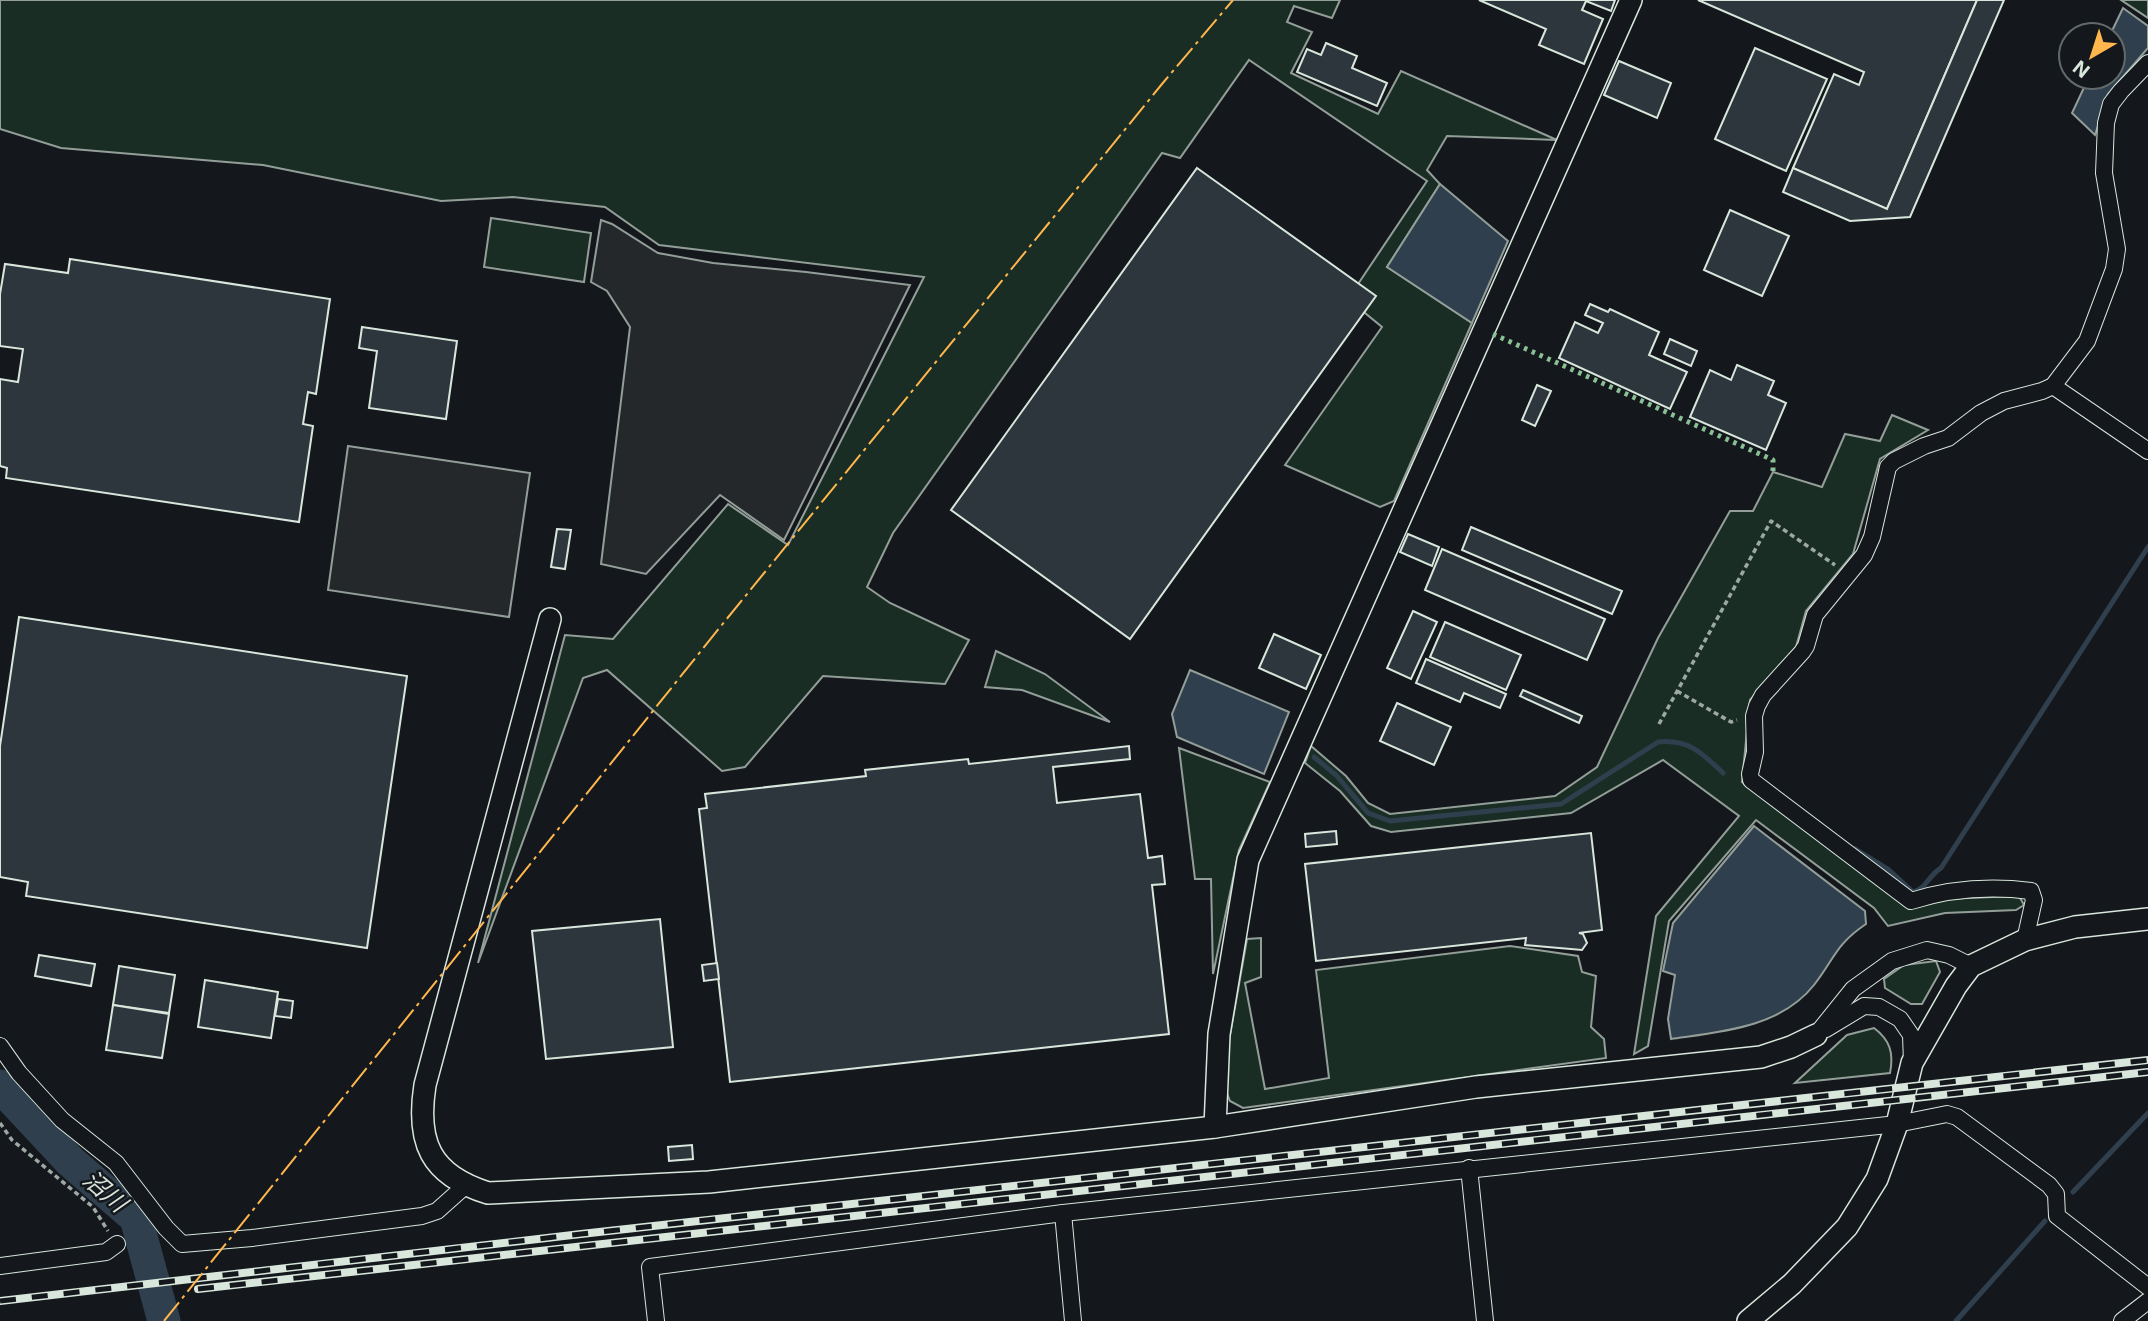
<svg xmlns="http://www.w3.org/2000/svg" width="2148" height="1321" viewBox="0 0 2148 1321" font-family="Inter,'Noto Sans JP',sans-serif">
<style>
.green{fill:#1a2d24;stroke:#939e99;stroke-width:2}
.parking{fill:#24282b;stroke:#939e99;stroke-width:2}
.water{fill:#2f3f4d;stroke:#939e99;stroke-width:2}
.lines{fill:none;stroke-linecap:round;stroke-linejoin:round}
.stream{stroke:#2f3f4d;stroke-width:5}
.river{stroke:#2f3f4d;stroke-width:33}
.building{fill:#2c363c;stroke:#d8e6dc;stroke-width:2}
.minor-casing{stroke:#d8e6dc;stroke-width:18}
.tertiary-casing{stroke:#d8e6dc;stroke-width:24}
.path{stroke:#9da8a2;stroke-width:3.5;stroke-dasharray:5 3.5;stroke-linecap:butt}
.minor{stroke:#14181c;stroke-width:16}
.tertiary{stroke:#14181c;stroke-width:21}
.rail-casing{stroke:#d8e6dc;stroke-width:8}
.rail{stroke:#14181c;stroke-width:5;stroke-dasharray:16;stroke-linecap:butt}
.hedge{stroke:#8ac095;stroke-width:5;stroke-dasharray:3.5 5;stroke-linecap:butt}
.power{stroke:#ffb74d;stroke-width:2;stroke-dasharray:24 5 3.5 5;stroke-linecap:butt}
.labels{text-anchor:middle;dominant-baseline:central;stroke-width:5;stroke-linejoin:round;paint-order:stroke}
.water-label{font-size:24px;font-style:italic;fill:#d8e6dc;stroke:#14181c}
</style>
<rect width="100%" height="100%" fill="#14181c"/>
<!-- green -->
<g class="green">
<polygon points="0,0 1340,0 1332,18 1294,6 1287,22 1312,32 1291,73 1378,114 1401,71 1557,140 1447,136 1427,170 1440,184 1387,267 1472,323 1394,501 1380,507 1285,465 1382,327 1348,299 1427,181 1249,60 1180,158 1162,153 893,533 867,587 890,603 969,640 945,684 823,676 745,767 722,771 607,670 583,678 478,963 565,635 613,639 728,504 788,545 924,277 659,245 605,207 513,197 441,201 263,165 61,148 0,129"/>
<polygon points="2121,0 2148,0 2148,18"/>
<polygon points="491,218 591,233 584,282 484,267"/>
<polygon points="1892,415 1928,430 1880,459 1853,554 1806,611 1796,647 1750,700 1742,782 1909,909 1940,899 2019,896 2024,905 2016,910 1945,913 1888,926 1874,908 1756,820 1669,921 1648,1046 1634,1054 1656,916 1739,816 1663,760 1571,813 1391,832 1371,826 1340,791 1305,763 1311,746 1346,776 1368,803 1390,814 1555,796 1597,767 1658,638 1730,511 1753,511 1773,472 1822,487 1845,434 1880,441"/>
<polygon points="996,651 1045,674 1110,722 1022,690 985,687"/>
<polygon points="1179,748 1270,782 1239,850 1213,974 1211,879 1195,879"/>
<polygon points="1261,938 1261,977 1245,983 1265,1089 1329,1078 1316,970 1510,946 1578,956 1582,972 1596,976 1591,1027 1604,1039 1606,1058 1243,1108 1230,1101 1222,1081 1247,939"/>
<polygon points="1936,961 1940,972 1922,1004 1911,1004 1885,988 1884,979 1904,965"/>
<path d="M1874,1028C1890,1040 1894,1053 1890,1073L1795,1083L1847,1035Z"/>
</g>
<!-- parking -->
<g class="parking">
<polygon points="601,220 612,224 658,253 713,263 806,272 910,285 784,540 720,495 646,574 601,564 630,327 607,291 591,282"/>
<polygon points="348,446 530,473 509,617 328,590"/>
</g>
<!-- water -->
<g class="water">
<polygon points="2123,8 2148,26 2148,48 2108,94 2095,135 2072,113 2089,77 2113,77 2113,35 2110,35"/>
<polygon points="1440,184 1508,241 1472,323 1387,267"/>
<polygon points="1190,670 1289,712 1264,774 1177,737 1172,714"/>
<path d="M1754,826L1865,911L1866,924C1835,945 1835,958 1814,985C1780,1028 1720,1032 1671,1039L1668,1019L1675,975L1663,971L1673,923Z"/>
</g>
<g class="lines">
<!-- stream -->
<g class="stream">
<path d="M1314,757L1336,775L1368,813L1390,821L1561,804L1658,742C1689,739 1702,753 1723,773"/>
<path d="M1855,849L1889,870L1913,892C1927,888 1929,875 1941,868L2148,547"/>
<polyline points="2073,1192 2148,1113"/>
<polyline points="1956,1321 2045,1221"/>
</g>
<!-- river -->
<polyline class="river" points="0,1086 70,1161 136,1218 164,1321"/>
</g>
<!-- building -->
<g class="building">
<polygon points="1479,0 1615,0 1611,11 1586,1 1582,10 1603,19 1584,64 1539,45 1546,29"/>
<polygon points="1698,0 1977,0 1887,209 1793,168 1834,74 1859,85 1864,72"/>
<polygon points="1977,0 2004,0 1910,217 1850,221 1783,192 1793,168 1887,209"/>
<polygon points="1326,43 1357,56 1352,68 1387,83 1377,106 1297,72 1307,49 1321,55"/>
<polygon points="1755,48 1827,79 1786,171 1715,139"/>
<polygon points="1619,61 1671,83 1657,118 1604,95"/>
<polygon points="1197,168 1376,296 1130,639 951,510"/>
<polygon points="1730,210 1789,236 1762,296 1704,270"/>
<polygon points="70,259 330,299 316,394 308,392 303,424 313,426 299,522 6,478 7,468 0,466 0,379 18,382 23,349 0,346 0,294 5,264 68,273"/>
<polygon points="1590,304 1608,312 1610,309 1659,332 1649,355 1687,372 1670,409 1559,358 1575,322 1598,333 1603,323 1585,315"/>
<polygon points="362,327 457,341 446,419 369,408 377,351 359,348"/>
<polygon points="1670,339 1697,351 1691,366 1664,354"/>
<polygon points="1737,365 1774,381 1768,395 1786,403 1766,450 1690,417 1710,370 1731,380"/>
<polygon points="1537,385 1551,391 1535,426 1522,420"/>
<polygon points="1471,527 1622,591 1612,614 1462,550"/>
<polygon points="557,529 571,530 565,569 551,567"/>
<polygon points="1408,534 1439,547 1432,566 1400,552"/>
<polygon points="1442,549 1605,619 1587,660 1425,590"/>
<polygon points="1413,611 1437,622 1411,679 1387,668"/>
<polygon points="19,617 407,676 367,948 26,896 28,882 0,877 0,746"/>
<polygon points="1445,622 1521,655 1506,690 1430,657"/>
<polygon points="1274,634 1321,655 1306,689 1259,668"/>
<polygon points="1426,659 1506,694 1500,708 1464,693 1460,702 1416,683"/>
<polygon points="1523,690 1582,716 1579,723 1520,696"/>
<polygon points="1397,703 1451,727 1434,765 1380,741"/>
<polygon points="1129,746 1130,759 1053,767 1057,803 1140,794 1148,858 1162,856 1165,884 1152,885 1169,1034 730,1082 699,809 707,808 705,794 866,776 865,770 968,759 969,764"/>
<polygon points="1336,831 1337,844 1306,847 1305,834"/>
<polygon points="1591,833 1602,930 1579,933 1583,934 1587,943 1582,950 1525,945 1526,938 1316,961 1305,864"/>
<polygon points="660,919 673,1047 546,1059 532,931"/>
<polygon points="39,955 95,964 91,986 35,976"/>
<polygon points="717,963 719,979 704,981 702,965"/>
<polygon points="119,966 175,975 169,1013 113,1005"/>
<polygon points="205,980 278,992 271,1038 198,1027"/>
<polygon points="278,999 293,1001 291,1018 275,1016"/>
<polygon points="113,1005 169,1014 162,1058 106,1050"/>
<polygon points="692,1145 693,1159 669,1161 668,1147"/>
</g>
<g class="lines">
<!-- minor casing -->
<g class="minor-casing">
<g id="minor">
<polyline points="2053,386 2148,451"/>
<path d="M2025,940L2034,900L2031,891C1991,886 1949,889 1911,901L1751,780L1750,774L1755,752L1754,716L1757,706L1763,695L1802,652L1806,646L1815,615L1864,555L1872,537L1888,467L1894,461L1924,446L1948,438L1981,413L2004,401L2042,391L2053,386L2087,341L2114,269L2117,249L2104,173L2106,123L2111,104L2121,91L2148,63"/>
<polyline points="1826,1029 1864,1006 1879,1007 1900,1019 1911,1035 1912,1063"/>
<polyline points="1816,1035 1853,989 1892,961 1927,950 1949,955 1971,966"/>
<polyline points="0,1046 19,1073 62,1120 116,1163 166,1228 182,1244 252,1238 422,1216 437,1211 465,1186"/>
<polyline points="1469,1168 1485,1321"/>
<polyline points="1063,1213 1073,1321"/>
<polyline points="0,1266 106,1252 117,1244"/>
<polyline points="656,1321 650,1267 1063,1213 1897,1124 1947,1114 1957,1117 2049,1185 2056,1194 2057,1216 2148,1287"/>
<polyline points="2122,1321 2148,1301"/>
</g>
</g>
<!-- tertiary casing -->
<g class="tertiary-casing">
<g id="tertiary">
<path d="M550,619L425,1085C416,1142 430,1175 488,1193L709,1182L1215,1127L1476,1087L1761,1057L1791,1047L1816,1035"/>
<polyline points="1215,1127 1219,1034 1248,860 1631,0"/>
<polyline points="1748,1321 1792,1284 1847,1227 1877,1179 1897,1124 1912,1063 1956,986 1971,966 2025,940 2075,927 2148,919"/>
</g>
</g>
<!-- path -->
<g class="path">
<polyline points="1677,691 1731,722 1737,720"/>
<polyline points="1659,724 1771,521 1835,565"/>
<polyline points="0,1123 12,1140 93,1207 108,1231"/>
</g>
<!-- minor -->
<use href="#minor" class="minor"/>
<!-- tertiary -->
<use href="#tertiary" class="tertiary"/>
<!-- rail casing -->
<g class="rail-casing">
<g id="rail">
<polyline points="198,1289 2148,1072"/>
<polyline points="0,1301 581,1234 2148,1060"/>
</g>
</g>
<!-- rail -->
<use href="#rail" class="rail"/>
<!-- hedge -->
<polyline class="hedge" points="1493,334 1773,460 1773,472"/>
<!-- power -->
<polyline class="power" points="164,1321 721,626 1162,84 1233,0"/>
</g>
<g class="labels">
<!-- water labels -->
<g class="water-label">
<text transform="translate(105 1191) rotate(41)">沼川</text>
</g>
</g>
<!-- north arrow -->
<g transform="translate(2092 56) rotate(219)"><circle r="33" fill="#14181c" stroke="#626a69" stroke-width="2"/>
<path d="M0-5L12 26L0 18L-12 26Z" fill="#ffb74d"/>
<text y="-10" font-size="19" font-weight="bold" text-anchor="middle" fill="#d8e6dc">N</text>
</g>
</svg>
